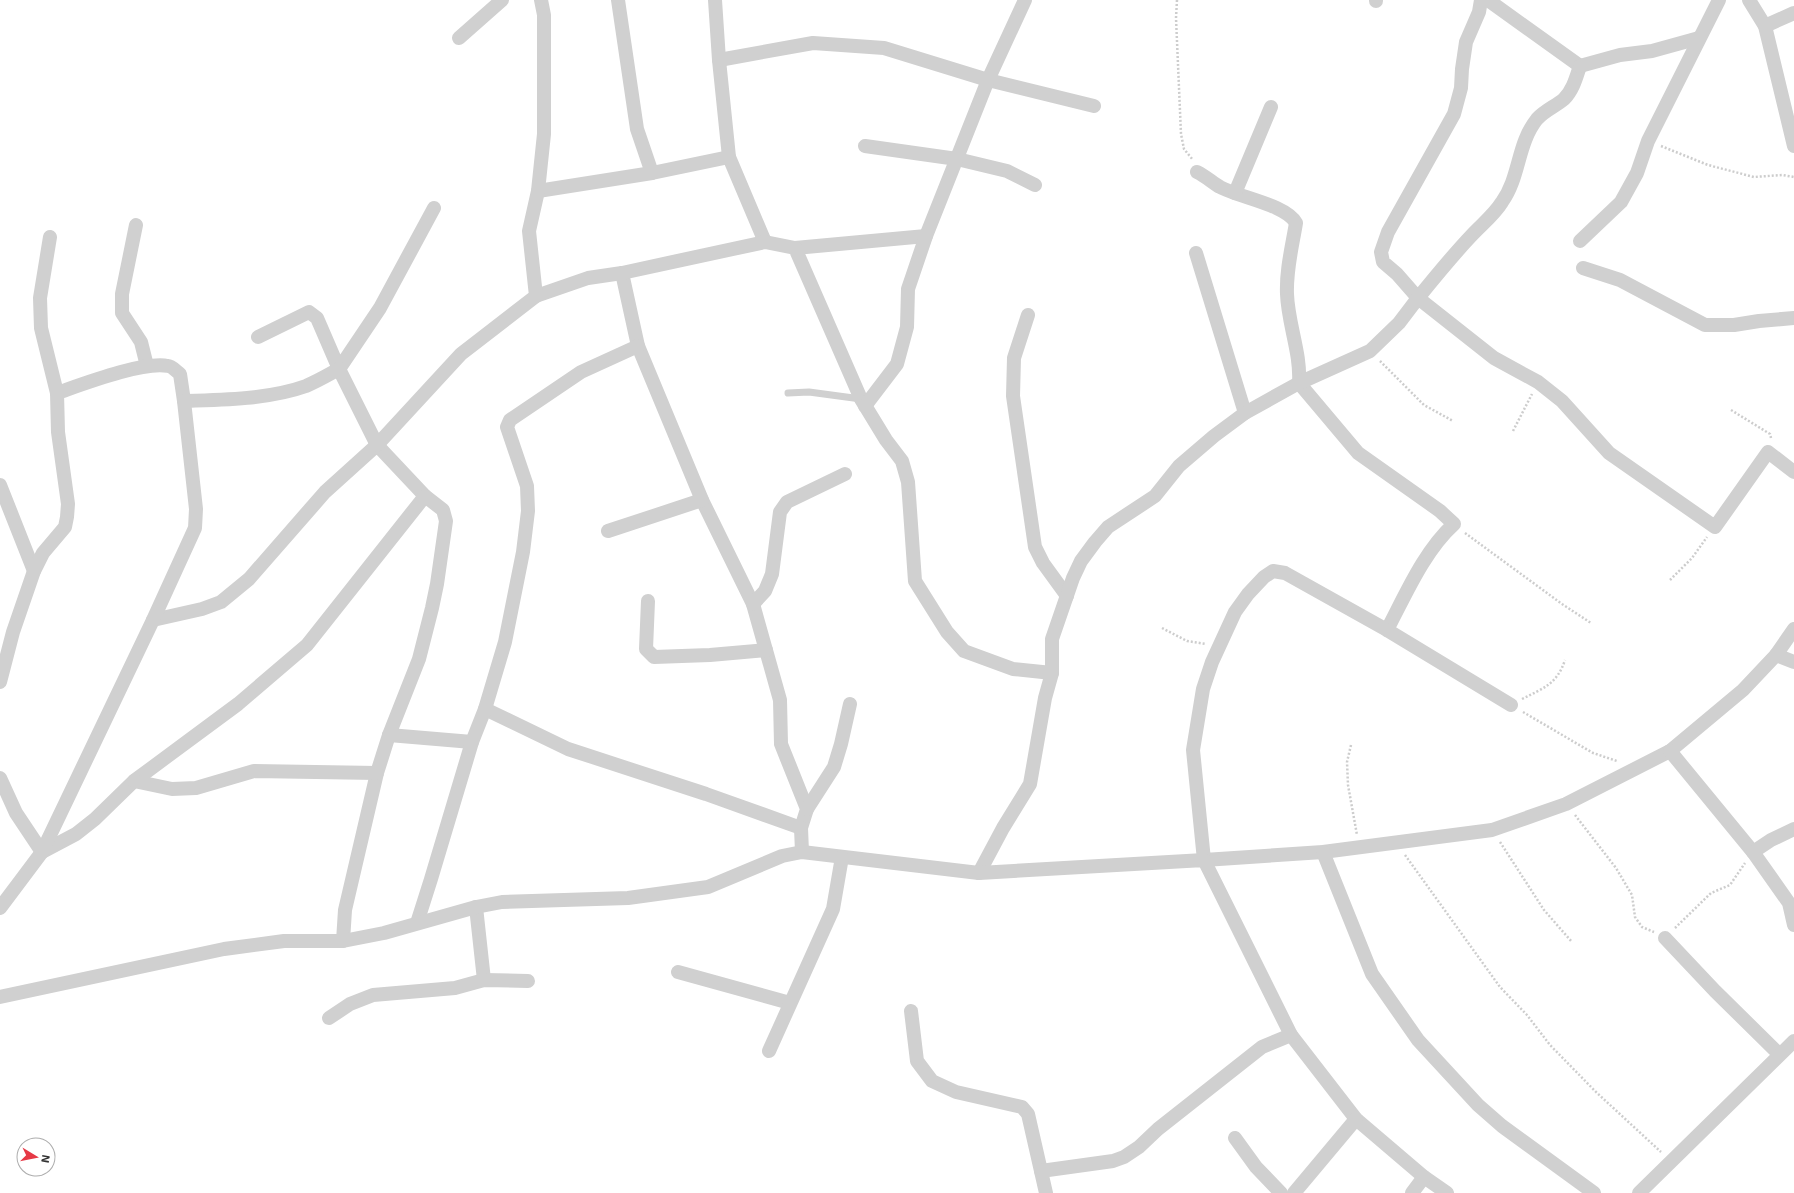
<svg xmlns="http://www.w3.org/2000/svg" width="1794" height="1193" viewBox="0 0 1794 1193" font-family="'Exo 2',sans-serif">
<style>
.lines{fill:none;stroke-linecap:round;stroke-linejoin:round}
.path{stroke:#cdcdcd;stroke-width:2.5;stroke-dasharray:2 2;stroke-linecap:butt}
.service{stroke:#d0d0d0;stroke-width:7}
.minor{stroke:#d0d0d0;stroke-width:14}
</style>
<rect width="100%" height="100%" fill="#fff"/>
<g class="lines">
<!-- path -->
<g class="path">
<polyline points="1177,0 1176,18 1181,134 1184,149 1193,160"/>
<polyline points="1661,146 1708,165 1754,177 1782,175 1794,177"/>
<polyline points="1380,361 1424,405 1453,421"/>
<polyline points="1731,410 1770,434 1771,438"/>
<polyline points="1513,431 1532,394"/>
<polyline points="1465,533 1562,604 1591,623"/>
<polyline points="1670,580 1692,558 1707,537"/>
<polyline points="1162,628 1187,641 1206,644"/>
<path d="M1522,699C1544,688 1557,684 1565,660"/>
<polyline points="1523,712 1593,753 1617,761"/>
<polyline points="1351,745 1347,762 1348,785 1357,835"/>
<polyline points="1575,815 1616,868 1632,895 1635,917 1642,927 1654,932"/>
<polyline points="1500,842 1544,910 1572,942"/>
<polyline points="1405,855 1500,987 1527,1015 1550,1045 1596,1092 1661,1152"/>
<polyline points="1675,928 1711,893 1730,885 1745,863"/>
</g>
<!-- service -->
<polyline class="service" points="788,393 809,392 861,399"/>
<!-- minor -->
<g class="minor">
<polyline points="618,0 637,129 652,173"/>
<polyline points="715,0 719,60 729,157 765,242"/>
<path d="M1481,0L1479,12L1466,42L1462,69L1461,88L1454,114L1388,232L1381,252L1383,262L1397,274L1418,298C1435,277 1452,256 1471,236C1481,225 1494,215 1502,202C1520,177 1517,144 1537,119C1545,110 1556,106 1564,99C1573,90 1576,78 1580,66"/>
<polyline points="1488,0 1580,66"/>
<polyline points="1749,0 1765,26 1794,146"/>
<polyline points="1376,1 1376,0"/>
<polyline points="1765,26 1794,13"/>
<polyline points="459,38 502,0"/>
<polyline points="719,60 813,43 884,48 988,80 1094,106"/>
<polyline points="1580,66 1620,55 1652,51 1699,38"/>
<polyline points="865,146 957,159 1007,171 1035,185"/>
<path d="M1197,172C1205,176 1212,182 1220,187C1238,197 1287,205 1296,223C1292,247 1286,270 1287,294C1288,324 1301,353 1299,383L1358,453L1440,511L1454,524C1424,551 1405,596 1387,630"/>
<polyline points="538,191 652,173 729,157"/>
<polyline points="1235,193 1271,107"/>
<polyline points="136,225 122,294 122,313 141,342 147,366"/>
<polyline points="50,237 40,298 41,328 57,393"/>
<polyline points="1580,241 1621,202 1637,173 1648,141 1719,0"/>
<polyline points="795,248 926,236"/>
<polyline points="1196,253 1245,413"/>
<polyline points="1583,268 1620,280 1705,325 1734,325 1759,321 1794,318"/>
<polyline points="622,273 638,346 702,500 753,604 780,700 781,744 807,809 801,828 802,852"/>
<polyline points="536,296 588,278 622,273 765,242 795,248 861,399 886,440 902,461 908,482 915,581 947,632 964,651 1013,669 1052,673"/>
<polyline points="1028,315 1014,358 1013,396 1035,547 1043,563 1067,596"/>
<polyline points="258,337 309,312 317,318 339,369 380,308 434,208"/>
<polyline points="865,406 897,364 907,327 908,289 926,236 988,80 1025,0"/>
<polyline points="0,485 34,571"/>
<polyline points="608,531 702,500"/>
<polyline points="648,601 646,649 654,657 710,655 766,650"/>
<polyline points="753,604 765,591 772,574 780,512 787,502 845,474"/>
<polyline points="153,620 202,609 221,602 249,579 325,492 377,445 425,496 443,510 446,521 437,584 432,608 419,659 389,735 377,773 345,910 343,941"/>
<polyline points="1776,655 1794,662"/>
<path d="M0,682L13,632L34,571L43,553L65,527L67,517L68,504L58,432L57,393C83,384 143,361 168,366C172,366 177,372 180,374L184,401"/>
<polyline points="1511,705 1387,630 1285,573 1273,571 1264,577 1248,594 1235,612 1212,662 1203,689 1193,750 1204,860 1323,852 1492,830 1566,804 1670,751 1743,690 1776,655 1794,629"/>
<polyline points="485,709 568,749 706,794 801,828"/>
<polyline points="389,735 472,742"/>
<polyline points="1670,751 1753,852 1771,840 1794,829"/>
<polyline points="0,778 16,813 42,852 76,834 95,819 134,781 238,704 307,645 425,496"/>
<polyline points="134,781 172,789 196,788 254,771 377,773"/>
<polyline points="807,809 834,767 841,744 850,704"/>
<polyline points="1323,852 1372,974 1418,1040 1478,1105 1502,1126 1594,1193"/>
<polyline points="1753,852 1789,903 1794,925"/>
<polyline points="979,873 1003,828 1030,784 1045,698 1052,673 1052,639 1073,578 1081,561 1095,542 1108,527 1155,496 1179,466 1214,436 1245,413 1299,383 1370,351 1399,323 1418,298 1494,358 1538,382 1562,401 1609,453 1715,527 1768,452 1794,472"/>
<polyline points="476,907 484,980"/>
<path d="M0,908L42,852L153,620L195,528L196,509L184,401C223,400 270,399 306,386C318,381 328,375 339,369L377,445L461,354L536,296L529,231L538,191L544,134V15L541,0"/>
<polyline points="417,923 431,879 472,742 485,709 505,642 523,552 528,511 527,486 507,427 510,420 581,372 638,346"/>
<polyline points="1665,938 1715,991 1779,1054"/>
<polyline points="678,972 790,1003"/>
<polyline points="0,997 224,949 284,941 343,941 384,933 476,907 502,902 628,898 708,887 782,856 802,852 979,873 1204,860 1291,1035 1356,1119 1424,1177 1447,1193"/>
<polyline points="911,1011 917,1061 932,1081 956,1092 1022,1107 1028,1114 1046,1193"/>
<polyline points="329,1018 350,1004 373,995 455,988 484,980 528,981"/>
<polyline points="769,1051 833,909 842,857"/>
<polyline points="1235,1138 1256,1167 1281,1193"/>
<polyline points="1041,1171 1113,1161 1124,1157 1139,1147 1158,1129 1262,1047 1291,1035"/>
<polyline points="1294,1193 1356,1119"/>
<polyline points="1412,1193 1424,1177"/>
<polyline points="1639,1193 1794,1041"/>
</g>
</g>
<!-- north arrow -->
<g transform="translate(36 1157) rotate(100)"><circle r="19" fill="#ffffff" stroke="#adadad"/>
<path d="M0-3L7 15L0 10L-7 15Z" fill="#e63946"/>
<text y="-6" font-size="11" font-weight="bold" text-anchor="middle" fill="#333333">N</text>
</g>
</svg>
